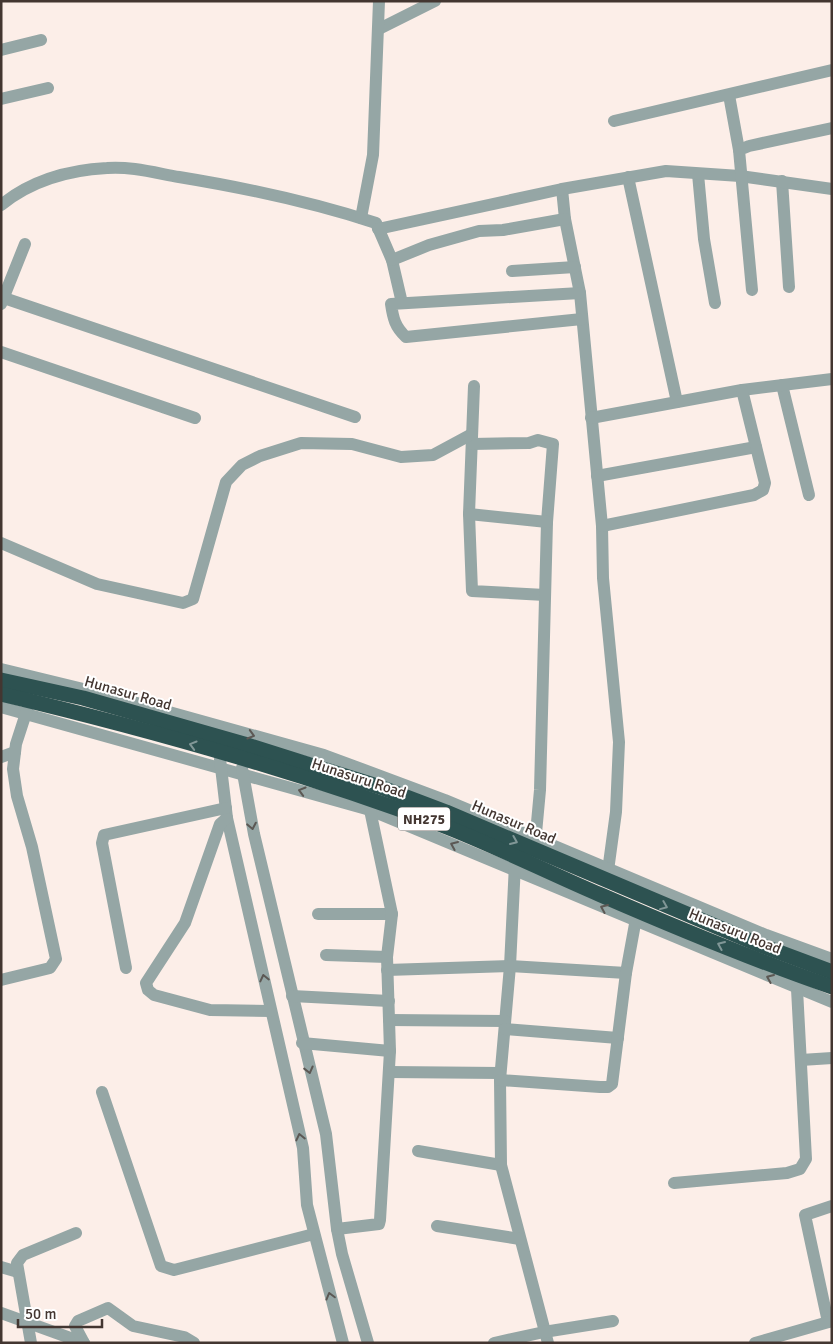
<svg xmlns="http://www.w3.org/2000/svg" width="833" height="1344" viewBox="0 0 833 1344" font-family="Signika,sans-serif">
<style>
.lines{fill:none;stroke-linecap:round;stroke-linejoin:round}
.minor{stroke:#95a6a5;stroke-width:12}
.highway{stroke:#2d5251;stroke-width:15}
.oneway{stroke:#5c5854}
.oneway2{stroke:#819797}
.labels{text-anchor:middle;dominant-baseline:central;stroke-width:4;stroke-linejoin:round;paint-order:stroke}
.shield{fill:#fff;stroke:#7b726f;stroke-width:1}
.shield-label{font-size:14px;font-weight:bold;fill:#433631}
.street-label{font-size:15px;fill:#433631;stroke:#fff}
</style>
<rect width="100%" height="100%" fill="#fceee8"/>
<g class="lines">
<!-- minor -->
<g class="minor">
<polyline points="379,29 435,1"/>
<polyline points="1,50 41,40"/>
<polyline points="729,95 739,150"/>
<polyline points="1,99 48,88"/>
<polyline points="614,121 832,70"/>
<polyline points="698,174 704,239 715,303"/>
<polyline points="628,177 677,402"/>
<polyline points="782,181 789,287"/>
<polyline points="562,189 565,219 580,293 602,526 603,578 619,742 616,812 607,878"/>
<path d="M1,205C32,180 67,170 107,168C130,166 156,173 179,177C246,188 312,202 376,223L392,260L402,303"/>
<polyline points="361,218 373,155 379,1"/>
<polyline points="378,229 562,189 666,171 740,176 832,189"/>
<polyline points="392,260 429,245 479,231 503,230 565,219"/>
<polyline points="512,271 575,267"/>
<polyline points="752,290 739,150 749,146 832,128"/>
<path d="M580,293L391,304C393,318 395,327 406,337L582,319"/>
<polyline points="4,298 355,417"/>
<polyline points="1,304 25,244"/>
<polyline points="1,352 195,418"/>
<polyline points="782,385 809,495"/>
<polyline points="474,386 469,514 472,591 545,595"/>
<polyline points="591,418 742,390 832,379"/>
<polyline points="472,444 529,443 538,440 553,444 547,522 540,790 535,844"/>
<polyline points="597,476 756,447"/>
<polyline points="469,514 547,522"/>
<polyline points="602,526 754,495 763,490 765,483 742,390"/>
<polyline points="1,543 97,584 183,603 193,599 226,482 242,465 260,456 301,443 352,444 401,457 433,455 472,434"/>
<polyline points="1,669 108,695 324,755 445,800 766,935 832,959"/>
<polyline points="1,707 370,810 832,1002"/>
<polyline points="1,757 15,752"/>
<polyline points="220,759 227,818 303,1148 307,1205 343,1343"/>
<polyline points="242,768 254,834 326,1134 337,1229 342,1254 368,1343"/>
<polyline points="227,818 220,824 185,923 146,983 148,990 154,995 210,1010 271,1011"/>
<polyline points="515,864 510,966 500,1080 501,1165 548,1343"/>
<polyline points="318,914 392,914"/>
<polyline points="326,955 387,957"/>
<polyline points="126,968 102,843 104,835 226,808"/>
<polyline points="387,970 510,966 626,973 637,913"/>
<polyline points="1,980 50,968 56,959 32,847 17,796 13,769 16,744 28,707"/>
<polyline points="292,996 389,1001"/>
<polyline points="389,1020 505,1021"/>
<polyline points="505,1029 618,1038"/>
<polyline points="302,1043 390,1051 387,957 392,914 370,810 373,805"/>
<polyline points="801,1060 832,1058"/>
<polyline points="389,1072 500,1073"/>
<polyline points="500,1080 600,1087 608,1087 612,1084 626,973"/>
<polyline points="102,1092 161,1266 174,1270 314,1234"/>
<polyline points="418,1151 501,1165"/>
<polyline points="674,1183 787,1173 800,1169 806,1159 797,989 799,984"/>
<polyline points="437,1226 520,1239"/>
<polyline points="337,1229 379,1224 380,1220 390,1051"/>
<polyline points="1,1267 18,1272"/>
<polyline points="1,1313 84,1343"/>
<polyline points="828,1322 805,1215 832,1206"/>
<polyline points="31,1343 17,1263 23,1255 76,1233"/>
<polyline points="84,1343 75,1326 78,1321 108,1308 133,1326 184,1337 194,1343"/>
<polyline points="494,1343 544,1332 613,1321"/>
<polyline points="755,1343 832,1321"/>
</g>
<!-- highway -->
<g class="highway">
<polyline points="1,680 83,698 244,744 380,787 446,812 760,945 832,972"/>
<path d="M1,694C148,729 298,771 439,824C494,845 547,872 601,895C677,928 754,960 832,987"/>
</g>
</g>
<!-- one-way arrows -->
<defs><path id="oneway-chevron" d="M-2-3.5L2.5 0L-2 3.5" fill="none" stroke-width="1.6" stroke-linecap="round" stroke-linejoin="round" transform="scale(1.25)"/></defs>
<g class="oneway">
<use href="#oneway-chevron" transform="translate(251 735) rotate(16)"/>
<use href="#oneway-chevron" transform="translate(302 791) rotate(-164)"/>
<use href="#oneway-chevron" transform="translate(252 826) rotate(79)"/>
<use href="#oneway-chevron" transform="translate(454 845) rotate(-157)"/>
<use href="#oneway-chevron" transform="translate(604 908) rotate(-157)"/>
<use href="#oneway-chevron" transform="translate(264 978) rotate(-103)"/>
<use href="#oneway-chevron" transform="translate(770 978) rotate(-157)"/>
<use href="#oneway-chevron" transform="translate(309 1070) rotate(76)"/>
<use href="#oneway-chevron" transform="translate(300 1137) rotate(-103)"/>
<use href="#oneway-chevron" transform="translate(330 1296) rotate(-105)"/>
</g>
<g class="oneway2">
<use href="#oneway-chevron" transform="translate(193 745) rotate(-164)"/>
<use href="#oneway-chevron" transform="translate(514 841) rotate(23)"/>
<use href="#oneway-chevron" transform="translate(664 906) rotate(22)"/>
<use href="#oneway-chevron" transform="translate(721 945) rotate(-157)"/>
</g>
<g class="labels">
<!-- shield labels -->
<rect class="shield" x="398" y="807.5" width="52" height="23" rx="4"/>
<g class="shield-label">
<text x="424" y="819">NH275</text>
</g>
<!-- street labels -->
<g class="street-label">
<text transform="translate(128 693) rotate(16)">Hunasur Road</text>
<text transform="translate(359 778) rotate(18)">Hunasuru Road</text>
<text transform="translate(514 822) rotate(23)">Hunasur Road</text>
<text transform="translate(735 931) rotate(22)">Hunasuru Road</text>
</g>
</g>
<!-- border -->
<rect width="833" height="1344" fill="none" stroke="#433631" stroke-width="5"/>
<!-- scale -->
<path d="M18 1319v8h84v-8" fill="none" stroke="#433631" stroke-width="2.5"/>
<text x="25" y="1319" font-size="15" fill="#433631" stroke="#ffffff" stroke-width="4" paint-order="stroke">50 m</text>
</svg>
